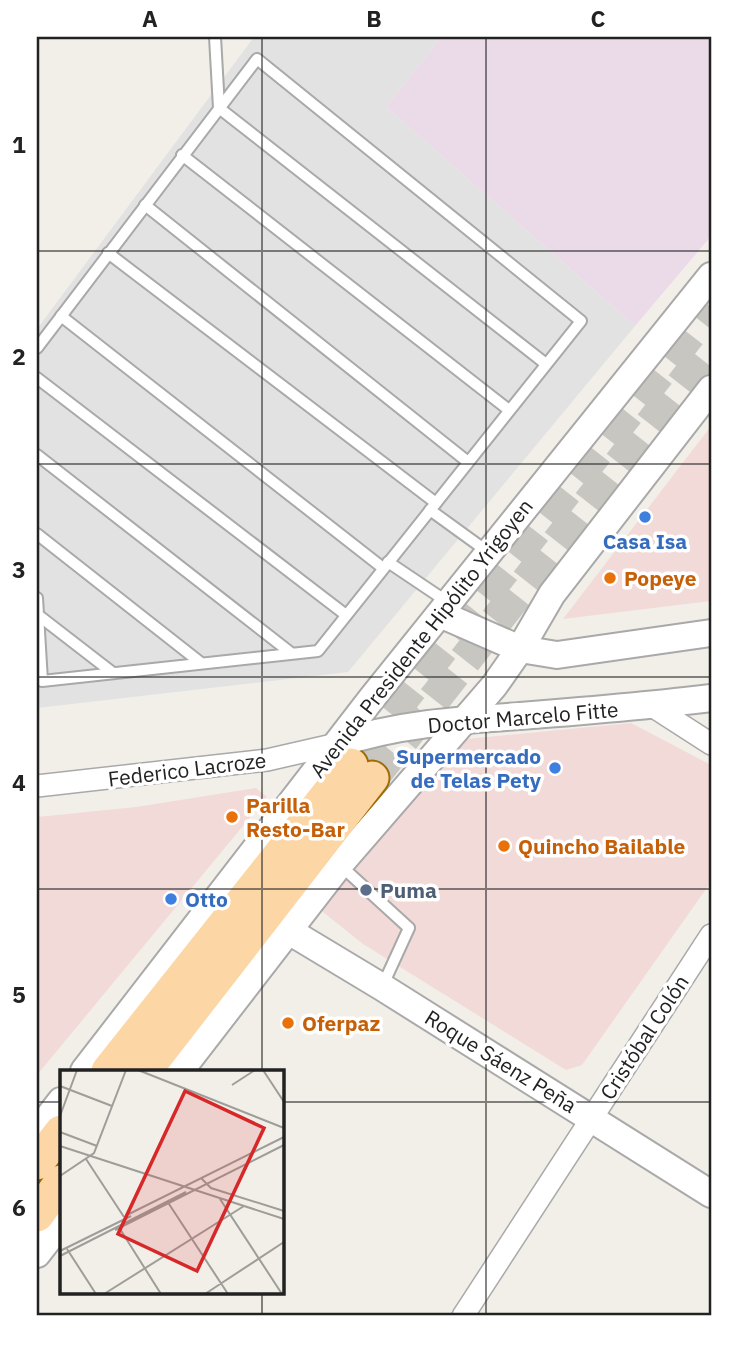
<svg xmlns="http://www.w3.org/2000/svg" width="748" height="1353" viewBox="0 0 748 1353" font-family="'IBM Plex Sans',sans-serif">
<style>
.commercial{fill:#f2dad9}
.industrial{fill:#ebdbe8}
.parking{fill:#e2e2e2}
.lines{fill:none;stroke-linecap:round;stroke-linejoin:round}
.primary-tunnel{stroke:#c8c6c1;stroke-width:33;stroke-dasharray:33 17;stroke-linecap:butt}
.service-casing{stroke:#a9a9a9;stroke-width:14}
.minor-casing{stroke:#a9a9a9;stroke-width:24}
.tertiary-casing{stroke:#a9a9a9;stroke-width:30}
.primary-casing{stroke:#a06b00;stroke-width:37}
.service{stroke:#fff;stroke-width:10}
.minor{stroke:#fff;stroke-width:21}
.tertiary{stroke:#fff;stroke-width:26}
.primary{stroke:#fcd6a4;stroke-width:33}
.grid{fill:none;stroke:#222;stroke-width:2;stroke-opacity:0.55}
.shop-dot{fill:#3f7fe0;stroke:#fff;stroke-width:2.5}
.food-dot{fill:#e8710a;stroke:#fff;stroke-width:2.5}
.service-dot{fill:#5c6f8a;stroke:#fff;stroke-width:2.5}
.labels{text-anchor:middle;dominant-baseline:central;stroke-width:7;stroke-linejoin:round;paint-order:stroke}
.shop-label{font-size:21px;font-weight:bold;fill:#366cbe;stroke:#fff}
.food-label{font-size:21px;font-weight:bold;fill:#c56008;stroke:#fff;text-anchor:start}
.street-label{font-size:21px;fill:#222;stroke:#fff}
.service-label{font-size:21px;font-weight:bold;fill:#4e5e75;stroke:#fff;text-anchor:start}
.inset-road{fill:none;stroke:#9f9d99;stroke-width:2}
.view{fill:#d62828;fill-opacity:0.15;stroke:#d62828;stroke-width:3.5}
.inset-edge{fill:none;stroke:#222;stroke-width:3.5}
.neatline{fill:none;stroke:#222;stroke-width:2.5}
.grid-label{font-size:23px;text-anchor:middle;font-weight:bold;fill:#222}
</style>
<rect width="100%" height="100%" fill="#f2efe9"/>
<!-- commercial -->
<g class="commercial">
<polygon points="711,426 711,601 563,619"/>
<polygon points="631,723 711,765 711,882 582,1065 566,1070 363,944 318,908 467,739"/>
<polygon points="256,788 267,797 37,1075 37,817 136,807"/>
</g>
<!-- industrial -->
<polygon class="industrial" points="441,37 711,37 711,236 635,326 386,107"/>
<!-- parking -->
<polygon class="parking" points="254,37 441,37 386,107 635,326 348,672 37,708 37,329"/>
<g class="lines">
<!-- primary-tunnel -->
<g class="primary-tunnel">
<polyline points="360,753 711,307"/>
<polyline points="372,778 711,348"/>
</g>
<!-- service casing -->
<g class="service-casing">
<g id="service">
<polyline points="215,37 219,108 546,364"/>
<polyline points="182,155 509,410"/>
<polyline points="145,205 468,462"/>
<polyline points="108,253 436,503"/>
<polyline points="61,316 383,568"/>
<polyline points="37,348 257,59 581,321 318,651 42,681 37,598"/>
<polyline points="37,378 346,615"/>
<polyline points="37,455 291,653"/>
<polyline points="430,510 488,552"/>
<polyline points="37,534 201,663"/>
<polyline points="388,562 449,603"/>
<polyline points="38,615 113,673"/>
<polyline points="340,865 409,928 382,987"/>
</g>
</g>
<!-- minor casing -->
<g class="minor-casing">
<g id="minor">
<polyline points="652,706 711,744"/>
<polyline points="37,786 267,760 337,744"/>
<polyline points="463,1316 711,935"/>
</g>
</g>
<!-- tertiary casing -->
<g class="tertiary-casing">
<g id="tertiary">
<polyline points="440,614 520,649 557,655 711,633"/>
<path d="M337,744C396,724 459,720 520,716C584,711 648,706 711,698"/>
<polyline points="289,931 382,987 711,1194"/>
<polyline points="84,1071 372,698 711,276"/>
<polyline points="180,1071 340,864 494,686 520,649 552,594 711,389"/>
<polyline points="37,1132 61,1101"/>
<polyline points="37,1254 61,1223"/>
</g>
</g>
<!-- primary casing -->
<g class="primary-casing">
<g id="primary">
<polyline points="108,1071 351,765"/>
<polyline points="145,1071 372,778"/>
<polyline points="37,1163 61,1132"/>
<polyline points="37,1215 61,1182"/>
</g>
</g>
<!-- service -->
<use href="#service" class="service"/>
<!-- minor -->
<use href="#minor" class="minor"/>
<!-- tertiary -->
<use href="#tertiary" class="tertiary"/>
<!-- primary -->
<use href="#primary" class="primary"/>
</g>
<!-- grid -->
<path class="grid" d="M262,37V1071M486,37V1316M37,251H711M37,464H711M37,677H711M37,889H711M37,1102H61M282,1102H711M262,1292V1316"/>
<!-- markers -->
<g class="shop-dot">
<circle cx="645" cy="517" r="7"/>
<circle cx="555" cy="768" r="7"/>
<circle cx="171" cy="899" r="7"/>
</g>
<g class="food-dot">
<circle cx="610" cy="578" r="7"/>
<circle cx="232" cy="817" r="7"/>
<circle cx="504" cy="846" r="7"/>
<circle cx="288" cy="1023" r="7"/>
</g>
<circle class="service-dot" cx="366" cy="890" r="7"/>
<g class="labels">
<!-- shop labels -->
<g class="shop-label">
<text x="645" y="541">Casa Isa</text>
<text x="541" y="756" text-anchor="end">Supermercado<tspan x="541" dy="24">de Telas Pety</tspan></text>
<text x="185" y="899" text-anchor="start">Otto</text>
</g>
<!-- food labels -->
<g class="food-label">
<text x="624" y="578">Popeye</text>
<text x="246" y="805">Parilla<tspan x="246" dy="24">Resto-Bar</tspan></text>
<text x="518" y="846">Quincho Bailable</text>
<text x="302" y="1023">Oferpaz</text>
</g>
<!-- street labels -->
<g class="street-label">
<text transform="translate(421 638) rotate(-52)">Avenida Presidente Hipólito Yrigoyen</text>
<text transform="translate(523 717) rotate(-5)">Doctor Marcelo Fitte</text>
<text transform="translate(187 769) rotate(-7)">Federico Lacroze</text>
<text transform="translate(644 1037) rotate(-57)">Cristóbal Colón</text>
<text transform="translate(501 1061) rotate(32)">Roque Sáenz Peña</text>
</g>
<!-- service labels -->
<g class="service-label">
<text x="380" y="890">Puma</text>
</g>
</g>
<!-- overview -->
<g transform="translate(60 1070)">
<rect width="224" height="224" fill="#f2efe9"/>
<path class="inset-road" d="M78,0L224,58M203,0L224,32M172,15L195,0M0,16L52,36M0,46L17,0M0,62L37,76M0,76L224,149M26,89L64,147M0,106L34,83L66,0M141,108L151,118L224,141M160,129L222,224M109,134L168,224M69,144L224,67M60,159L101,224M55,160L224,75M7,179L36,224M0,181L71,146M0,186L126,122M44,224L184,136M145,224L224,172"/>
<path class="view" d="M125,21L204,58L137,201L58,164Z"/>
<rect width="224" height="224" class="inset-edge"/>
</g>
<!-- border -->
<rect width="748" height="1353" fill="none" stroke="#ffffff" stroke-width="77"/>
<rect x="38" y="38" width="672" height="1276" class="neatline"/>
<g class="grid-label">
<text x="150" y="27">A</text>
<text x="374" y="27">B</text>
<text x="598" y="27">C</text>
<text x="19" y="153">1</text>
<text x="19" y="365">2</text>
<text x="19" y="578">3</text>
<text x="19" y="791">4</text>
<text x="19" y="1003">5</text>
<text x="19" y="1216">6</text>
</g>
</svg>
